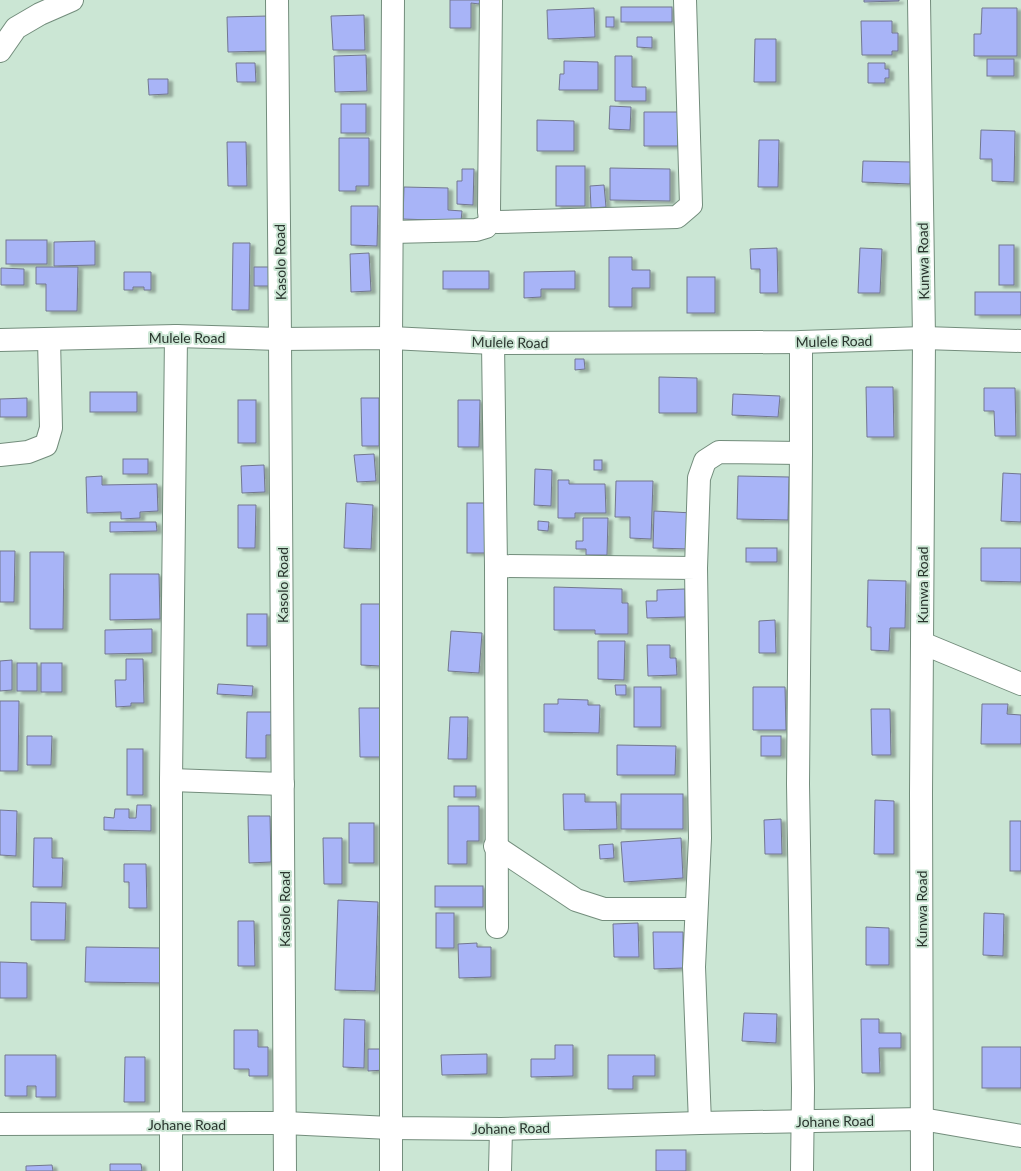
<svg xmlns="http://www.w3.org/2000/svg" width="1021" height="1171" viewBox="0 0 1021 1171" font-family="Lato,sans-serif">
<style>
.building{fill:#a8b4f7;stroke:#72778f;filter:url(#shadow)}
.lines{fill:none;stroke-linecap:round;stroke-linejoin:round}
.minor-casing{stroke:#738d7c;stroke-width:24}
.minor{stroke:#fff;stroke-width:22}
.labels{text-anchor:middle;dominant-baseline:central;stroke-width:4;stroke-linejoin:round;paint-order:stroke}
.street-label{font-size:14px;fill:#29342d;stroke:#cbe6d4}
</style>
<defs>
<filter id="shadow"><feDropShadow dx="4.5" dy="2.5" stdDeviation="1" flood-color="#0004"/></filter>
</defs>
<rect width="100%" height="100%" fill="#cbe6d4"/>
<!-- building -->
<g class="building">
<polygon points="450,0 480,0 479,4 471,3 471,28 450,28"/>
<polygon points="864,0 899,0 899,1 864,2"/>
<rect x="621" y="7" width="51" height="15"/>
<polygon points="594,8 595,37 548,39 547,10"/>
<polygon points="982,8 1017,8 1017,56 974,56 974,34 981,34"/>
<polygon points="364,15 365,50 333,50 331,16"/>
<polygon points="268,16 269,51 228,52 227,17"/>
<rect x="606" y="17" width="8" height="10"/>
<polygon points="861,21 892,21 892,33 898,33 898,51 892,51 892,55 862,55"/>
<polygon points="637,37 652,37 652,48 637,47"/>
<polygon points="755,39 776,39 776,82 754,82"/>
<polygon points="366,55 367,91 335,92 334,56"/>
<polygon points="615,56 632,56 632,87 646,87 646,101 615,101"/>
<rect x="987" y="59" width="27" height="17"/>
<polygon points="564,61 598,62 598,90 559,90 560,74 564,74"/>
<polygon points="236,63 255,63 256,82 237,82"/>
<polygon points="868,63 885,63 885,69 889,69 889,78 885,78 885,83 868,83"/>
<polygon points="148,79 168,79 168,94 149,95"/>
<rect x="341" y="104" width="25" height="29"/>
<polygon points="610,106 631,107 630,130 609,129"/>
<polygon points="644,112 684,112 678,130 678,146 644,146"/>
<polygon points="537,120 574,121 574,151 537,151"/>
<polygon points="981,130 1015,131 1014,182 992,181 992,159 980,159"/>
<polygon points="339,138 369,138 369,186 356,186 356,191 339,191"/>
<polygon points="759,140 779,140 778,187 758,187"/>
<polygon points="227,142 246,142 247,186 228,186"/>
<polygon points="863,161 911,162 910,184 862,182"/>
<rect x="556" y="166" width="29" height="40"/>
<polygon points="610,168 670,169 670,201 610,200"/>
<polygon points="462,169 474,169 473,205 457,204 457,181 462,181"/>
<polygon points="604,185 606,207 591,208 590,186"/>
<polygon points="404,187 448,188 448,210 462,211 461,221 403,219"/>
<polygon points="351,206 378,206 377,246 351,245"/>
<rect x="6" y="240" width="41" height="24"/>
<polygon points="95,241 95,265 54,266 54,242"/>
<polygon points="233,243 250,243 249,310 232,310"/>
<rect x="999" y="245" width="15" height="40"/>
<polygon points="777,248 778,293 760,293 760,269 751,269 750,249"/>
<polygon points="860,248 882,249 880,293 858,293"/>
<polygon points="369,253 371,291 351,292 350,254"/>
<polygon points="609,257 632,257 632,270 650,270 650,288 632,288 632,307 609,307"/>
<polygon points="36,267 78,267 77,311 46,311 46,284 36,284"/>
<rect x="254" y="267" width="22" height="19"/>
<polygon points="1,268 24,269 24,285 1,285"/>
<rect x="443" y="271" width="46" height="18"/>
<polygon points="575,271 575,289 541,289 541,297 524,298 524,272"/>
<polygon points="124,272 151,272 151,290 144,290 144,287 133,287 133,290 124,290"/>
<rect x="687" y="277" width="28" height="36"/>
<rect x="975" y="292" width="46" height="23"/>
<polygon points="575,359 584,359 585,369 575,370"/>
<polygon points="659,377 697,378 697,413 659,413"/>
<polygon points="866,387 893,387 894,437 867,437"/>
<polygon points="984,388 1015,388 1016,436 995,436 994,411 984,411"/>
<rect x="90" y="392" width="47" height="20"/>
<polygon points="733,394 780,396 778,417 732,415"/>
<polygon points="27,398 27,417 0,417 0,399"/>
<polygon points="361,398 379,398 379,446 362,446"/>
<rect x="238" y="400" width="18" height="43"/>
<polygon points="458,400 480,400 479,447 458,447"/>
<polygon points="374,454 376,481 357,482 354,455"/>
<rect x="123" y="459" width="25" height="15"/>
<rect x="594" y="460" width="8" height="10"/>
<polygon points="264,465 265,492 242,493 241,466"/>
<polygon points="535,469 552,470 551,506 534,505"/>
<polygon points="1003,473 1021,474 1021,522 1001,521"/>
<polygon points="102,476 102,485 157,484 158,511 140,512 140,518 121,519 121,512 87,513 86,477"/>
<polygon points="738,476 789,477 788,520 737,519"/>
<polygon points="558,480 569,480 569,484 605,484 606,513 575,513 575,518 558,518"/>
<polygon points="616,481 653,481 651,539 630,538 630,517 615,517"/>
<polygon points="346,503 373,505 371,549 344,548"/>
<rect x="467" y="503" width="23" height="50"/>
<polygon points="238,505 256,505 255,548 238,548"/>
<polygon points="654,511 693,513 691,549 653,548"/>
<polygon points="583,518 608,518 607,555 586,555 586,549 576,549 576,541 583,541"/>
<polygon points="538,521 549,522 548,531 538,530"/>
<polygon points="110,522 156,522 157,531 110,532"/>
<rect x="746" y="548" width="31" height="14"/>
<polygon points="981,548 1021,548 1021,582 981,581"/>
<polygon points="0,551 15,551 14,602 0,602"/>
<polygon points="30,552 64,552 63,629 30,629"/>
<polygon points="110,574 159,574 160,619 110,620"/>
<polygon points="868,580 906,581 905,628 890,628 889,651 871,650 871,627 867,627"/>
<polygon points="554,587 622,589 622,603 628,603 628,634 595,634 595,630 554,630"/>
<polygon points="685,589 685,617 647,618 646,601 657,601 657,590"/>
<polygon points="361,604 381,604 380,666 361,665"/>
<rect x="247" y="614" width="20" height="32"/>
<polygon points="775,620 776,653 759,653 759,621"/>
<polygon points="152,629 152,653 105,654 105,630"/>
<polygon points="451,631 482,633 479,673 448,671"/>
<polygon points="598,641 625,641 624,680 598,679"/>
<polygon points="647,645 670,645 670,658 676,658 677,675 648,676"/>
<polygon points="126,659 143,659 144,703 131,703 131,706 116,707 115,680 126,680"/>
<polygon points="12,660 12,690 0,691 0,661"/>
<rect x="17" y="663" width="20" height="28"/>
<rect x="41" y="663" width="21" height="29"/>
<polygon points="218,684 253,686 252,696 217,694"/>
<polygon points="615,685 626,685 626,695 616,695"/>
<rect x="634" y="687" width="27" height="40"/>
<polygon points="753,687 785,687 786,730 753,730"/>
<polygon points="558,699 588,700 588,705 600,705 599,733 544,732 544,704 558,704"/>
<polygon points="0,701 19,701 18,771 0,771"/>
<polygon points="982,704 1008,704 1007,714 1021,715 1021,744 981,744"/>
<polygon points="359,708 382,708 383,757 360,757"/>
<polygon points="871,709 890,709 891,755 872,755"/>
<polygon points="247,712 279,712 279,735 266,735 266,758 246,758"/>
<polygon points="450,717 468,717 467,759 448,759"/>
<polygon points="27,736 52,736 51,765 27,765"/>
<rect x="761" y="736" width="20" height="20"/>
<polygon points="617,745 676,746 675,775 617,775"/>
<rect x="127" y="749" width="16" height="46"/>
<rect x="454" y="786" width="22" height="11"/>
<polygon points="563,794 585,794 585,802 616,802 617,829 564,830"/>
<rect x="621" y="794" width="62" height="35"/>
<polygon points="875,800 894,801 894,854 874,854"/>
<polygon points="137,805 151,805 151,831 104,830 104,817 114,818 115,809 129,809 129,818 136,818"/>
<polygon points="448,806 479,806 479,841 467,841 467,864 448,864"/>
<polygon points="0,810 17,811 16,856 0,855"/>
<polygon points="248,816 270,816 271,862 249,863"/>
<polygon points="781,819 782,854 765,854 764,820"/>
<rect x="1010" y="821" width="11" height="50"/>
<rect x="349" y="823" width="25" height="40"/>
<polygon points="34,838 52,838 52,858 63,858 62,887 33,887"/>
<polygon points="323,838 342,838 342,884 324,884"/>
<polygon points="681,838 683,878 624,882 621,842"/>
<polygon points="613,844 614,858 600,859 599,845"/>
<polygon points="124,864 146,864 147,908 129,908 129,882 124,882"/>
<rect x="435" y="886" width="48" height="21"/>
<polygon points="338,900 378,902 375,991 335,990"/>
<polygon points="31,902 66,903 65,940 31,940"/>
<rect x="436" y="913" width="18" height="35"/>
<polygon points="984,913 1004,914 1003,956 983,955"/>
<polygon points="238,921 254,921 255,966 238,966"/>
<polygon points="638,923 639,957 614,957 613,924"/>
<polygon points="866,927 889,928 889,965 866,965"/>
<polygon points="653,932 683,932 683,968 654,969"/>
<polygon points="477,943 477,947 491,947 491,977 459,978 458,944"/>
<polygon points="86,947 162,948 162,983 85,982"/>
<polygon points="0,962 27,963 27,998 0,998"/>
<polygon points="744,1013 777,1014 776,1043 742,1041"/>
<polygon points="344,1019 365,1020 364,1068 343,1067"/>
<polygon points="861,1019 879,1019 879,1033 901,1033 901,1048 879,1048 880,1073 862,1073"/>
<polygon points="234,1030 258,1030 258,1047 268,1047 268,1076 249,1076 249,1069 234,1069"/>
<polygon points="555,1045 573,1045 573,1076 531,1077 531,1059 555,1059"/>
<rect x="982" y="1047" width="39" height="41"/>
<polygon points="368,1049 385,1049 385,1070 368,1071"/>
<polygon points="487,1054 487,1074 442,1075 441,1055"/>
<polygon points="5,1055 56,1055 56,1097 36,1097 36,1086 27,1086 27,1096 5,1096"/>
<polygon points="608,1055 655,1055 655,1076 633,1076 633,1089 608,1089"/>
<polygon points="125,1057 145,1057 145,1102 124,1102"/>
<rect x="656" y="1150" width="30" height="21"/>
<polygon points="110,1164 141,1164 142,1171 110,1171"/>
<polygon points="52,1165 53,1171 26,1171 26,1166"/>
</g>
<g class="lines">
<!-- minor casing -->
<g class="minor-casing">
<g id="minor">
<polyline points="277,0 280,339 285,1171"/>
<polyline points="491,0 489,212 490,219 497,222 677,217 691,205 685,0"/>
<polyline points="919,0 924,338 921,794 922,1171"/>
<polyline points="0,51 16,28 40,14 72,0"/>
<polyline points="392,232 476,230 486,227 490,219"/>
<polyline points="0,340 176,336 280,339 391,338 493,343 801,342 924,338 1021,341"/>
<polyline points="493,343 496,566 497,927"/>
<polyline points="801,453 798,784 803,1088 802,1171"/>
<polyline points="0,455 28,452 46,445 51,428 49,339"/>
<polyline points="496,566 696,568 700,838 694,967 700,1123"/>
<polyline points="696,568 699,478 705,461 719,452 801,453 801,342"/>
<polyline points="922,643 1021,684"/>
<polyline points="171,780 283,784"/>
<polyline points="495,846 576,900 604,909 696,909"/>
<polyline points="0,1124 285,1123 390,1128 501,1129 700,1123 922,1119 1021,1136"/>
<polyline points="171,1171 171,780 176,336"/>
<polyline points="391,1171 391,338 393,0"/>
<polyline points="500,1171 501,1129"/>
</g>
</g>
<!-- minor -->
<use href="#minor" class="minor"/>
</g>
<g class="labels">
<!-- street labels -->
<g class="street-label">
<text transform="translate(923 261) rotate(-91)">Kunwa Road</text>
<text transform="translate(280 262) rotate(-91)">Kasolo Road</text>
<text x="187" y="337">Mulele Road</text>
<text transform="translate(834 341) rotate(-1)">Mulele Road</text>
<text transform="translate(510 342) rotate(1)">Mulele Road</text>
<text transform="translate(282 585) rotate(-90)">Kasolo Road</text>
<text transform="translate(922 585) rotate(-90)">Kunwa Road</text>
<text transform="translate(284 909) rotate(-90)">Kasolo Road</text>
<text transform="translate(921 909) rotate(-90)">Kunwa Road</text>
<text transform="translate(835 1121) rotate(-1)">Johane Road</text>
<text x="187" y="1124">Johane Road</text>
<text transform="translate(511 1128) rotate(-1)">Johane Road</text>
</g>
</g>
</svg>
